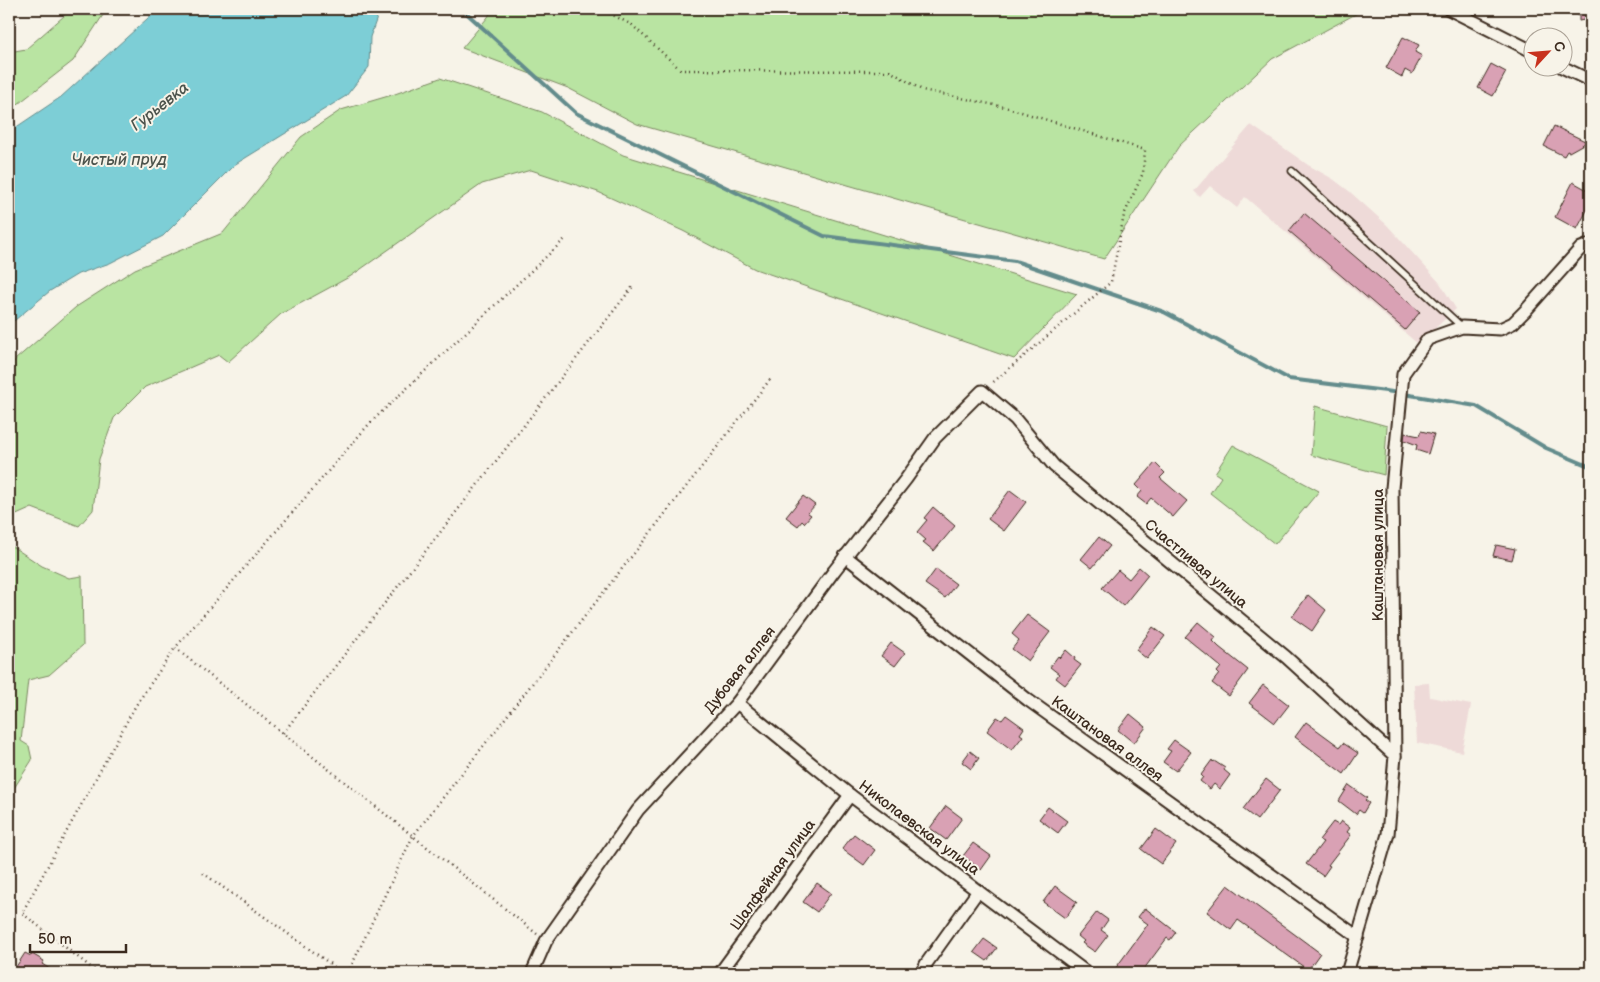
<svg xmlns="http://www.w3.org/2000/svg" width="1600" height="982" viewBox="0 0 1600 982" font-family="'Balsamiq Sans',sans-serif">
<style>
.built{fill:#eedad8}
.green{fill:#b9e4a2;stroke:#7a8760}
.water{fill:#7dced6;stroke:#638c8c}
.lines{fill:none;stroke-linecap:round;stroke-linejoin:round}
.stream{stroke:#638c8c;stroke-width:4}
.building{fill:#d9a1b4;stroke:#3b2a1e}
.service-casing{stroke:#3b2a1e;stroke-width:9}
.minor-casing{stroke:#3b2a1e;stroke-width:15}
.path{stroke:#3b2a1e;stroke-width:2.5;stroke-dasharray:1 4;stroke-linecap:butt}
.service{stroke:#f7f3e8;stroke-width:5.5}
.minor{stroke:#f7f3e8;stroke-width:11}
.labels{text-anchor:middle;dominant-baseline:central;stroke-width:4;stroke-linejoin:round;paint-order:stroke}
.street-label{font-size:15px;fill:#3b2a1e;stroke:#f7f3e8}
.water-label{font-size:16px;font-style:italic;fill:#4c534c;stroke:#f7f3e8}
</style>
<rect width="100%" height="100%" fill="#f7f3e8"/>
<filter id="ink" filterUnits="userSpaceOnUse"><feTurbulence type="fractalNoise" baseFrequency=".02" numOctaves="2"/><feDisplacementMap in="SourceGraphic" scale="10" xChannelSelector="R" yChannelSelector="G"/><feConvolveMatrix kernelMatrix="1 2 1 2 8 2 1 2 1" color-interpolation-filters="sRGB"/></filter>
<g filter="url(#ink)">
<!-- built -->
<g class="built">
<polygon points="1251,125 1308,165 1333,179 1349,191 1387,225 1440,283 1456,309 1418,344 1245,197 1237,208 1210,186 1200,197 1194,191"/>
<polygon points="1429,683 1430,697 1471,705 1462,752 1417,743 1414,684"/>
</g>
<!-- green -->
<g class="green">
<polygon points="72,9 107,9 73,61 9,111 9,52 26,49"/>
<polygon points="492,9 1365,9 1272,59 1179,146 1104,259 637,124 568,88 462,48 488,17"/>
<polygon points="440,78 542,112 623,155 1077,294 1014,359 755,269 683,231 598,192 531,170 482,184 351,276 281,314 228,362 219,355 145,387 114,418 99,459 93,510 79,526 32,508 12,517 10,545 42,566 69,578 82,576 83,645 49,675 28,680 21,741 29,746 32,760 9,796 9,368 16,359 76,307 135,269 223,233 301,137 341,110 392,95"/>
<polygon points="1315,406 1387,426 1384,475 1311,455"/>
<polygon points="1233,445 1319,491 1275,544 1210,493 1221,477 1215,473"/>
</g>
<!-- water -->
<polygon class="water" points="158,9 385,9 378,15 370,37 369,67 346,96 234,165 163,236 110,263 78,274 50,291 9,325 9,132 61,97"/>
<g class="lines">
<!-- stream -->
<polyline class="stream" points="462,9 576,113 824,236 1015,261 1164,312 1289,379 1386,391 1476,406 1546,448 1591,467"/>
</g>
<!-- building -->
<g class="building">
<polygon points="1570,9 1591,9 1591,26 1584,20 1579,21 1579,16"/>
<polygon points="1403,37 1419,45 1415,52 1422,56 1412,74 1405,70 1402,77 1386,68"/>
<polygon points="1491,64 1506,72 1493,96 1478,88"/>
<polygon points="1554,126 1587,142 1569,152 1567,151 1564,156 1544,146"/>
<polygon points="1573,182 1591,192 1591,203 1577,229 1555,217"/>
<polygon points="1304,213 1420,312 1405,330 1289,231"/>
<polygon points="1421,431 1434,434 1428,454 1416,450 1417,445 1404,440 1405,433 1419,436"/>
<polygon points="1155,463 1165,473 1160,478 1187,501 1173,517 1151,498 1146,504 1137,497 1142,491 1136,485"/>
<polygon points="1010,490 1026,502 1004,531 988,519"/>
<polygon points="803,496 815,505 808,513 811,515 804,523 802,521 798,526 786,517"/>
<polygon points="933,507 955,526 934,551 923,542 926,540 917,532 927,520 924,518"/>
<polygon points="1099,537 1110,546 1092,568 1081,559"/>
<polygon points="1496,545 1515,549 1512,560 1493,556"/>
<polygon points="1139,567 1148,575 1123,606 1102,588 1118,570 1129,579"/>
<polygon points="936,569 956,584 945,598 925,584"/>
<polygon points="1308,595 1326,610 1312,631 1292,617"/>
<polygon points="1027,615 1050,632 1028,661 1012,649 1019,640 1012,634"/>
<polygon points="1198,622 1216,637 1213,641 1219,647 1248,670 1229,696 1212,683 1219,674 1217,672 1221,667 1185,637"/>
<polygon points="1153,627 1165,636 1147,659 1136,650"/>
<polygon points="891,643 905,653 895,666 881,656"/>
<polygon points="1066,650 1075,658 1074,660 1081,665 1065,685 1056,678 1059,674 1050,667 1058,656 1060,658"/>
<polygon points="1263,685 1289,705 1275,723 1249,703"/>
<polygon points="1130,714 1146,727 1134,743 1118,730"/>
<polygon points="1006,715 1024,728 1020,734 1023,736 1012,750 987,731 997,717 1002,720"/>
<polygon points="1306,722 1340,747 1343,743 1358,753 1344,774 1295,737"/>
<polygon points="1174,740 1191,752 1176,771 1163,762 1171,751 1167,749"/>
<polygon points="970,751 979,758 971,769 962,762"/>
<polygon points="1212,760 1213,762 1214,761 1225,768 1224,770 1230,775 1220,789 1214,784 1210,789 1200,781 1203,777 1201,775"/>
<polygon points="1266,779 1280,790 1257,820 1243,809"/>
<polygon points="1349,785 1367,798 1365,800 1369,803 1363,813 1359,810 1356,814 1339,801"/>
<polygon points="946,806 962,818 946,840 930,828"/>
<polygon points="1048,807 1067,821 1058,833 1039,819"/>
<polygon points="1341,821 1350,828 1347,832 1351,835 1328,865 1330,866 1323,876 1306,864 1323,842 1319,840 1333,822 1338,825"/>
<polygon points="1156,829 1176,844 1161,864 1141,849"/>
<polygon points="854,834 875,850 864,865 842,849"/>
<polygon points="973,843 991,856 981,870 963,856"/>
<polygon points="817,883 831,893 817,912 803,902"/>
<polygon points="1228,885 1320,953 1308,970 1238,920 1231,930 1207,912"/>
<polygon points="1055,886 1077,902 1065,918 1043,902"/>
<polygon points="1145,908 1176,932 1170,940 1167,938 1141,973 1120,973 1115,969 1148,924 1138,917"/>
<polygon points="1097,912 1108,920 1101,930 1108,935 1095,952 1082,943 1084,941 1078,936"/>
<polygon points="984,939 997,948 987,961 974,952"/>
<polygon points="25,953 31,956 32,954 44,961 42,964 56,973 12,973"/>
</g>
<g class="lines">
<!-- service casing -->
<g class="service-casing">
<polyline id="service" points="1292,171 1462,327"/>
</g>
<!-- minor casing -->
<g class="minor-casing">
<g id="minor">
<polyline points="1449,9 1532,51"/>
<polyline points="1562,67 1591,81"/>
<polyline points="845,556 1028,700 1358,937"/>
<polyline points="737,703 850,795 1087,973"/>
<polyline points="532,973 546,941 638,810 737,703 834,571 906,479 935,438 982,391 1015,419 1054,466 1286,657 1395,756"/>
<polyline points="720,973 850,795"/>
<polyline points="922,973 926,964 978,891"/>
<polyline points="1347,973 1388,834 1395,756 1392,488 1403,374 1428,339 1462,327 1500,329 1513,323 1526,310 1581,248 1591,244"/>
</g>
</g>
<!-- path -->
<g class="path">
<polyline points="607,9 609,13 632,25 681,70 890,71 922,90 1005,107 1145,150 1143,173 1124,215 1111,282 991,384"/>
<polyline points="9,11 12,9"/>
<polyline points="283,733 634,285"/>
<polyline points="203,873 343,973"/>
<polyline points="537,934 175,648 370,423 565,239"/>
<polyline points="98,973 22,913 136,705 175,648"/>
<polyline points="348,973 413,836 772,377"/>
</g>
<!-- service -->
<use href="#service" class="service"/>
<!-- minor -->
<use href="#minor" class="minor"/>
</g>
</g>
<g class="labels">
<!-- street labels -->
<g class="street-label">
<text transform="translate(1378 555) rotate(-90)">Каштановая улица</text>
<text transform="translate(1196 564) rotate(40)">Счастливая улица</text>
<text transform="translate(740 670) rotate(-52)">Дубовая аллея</text>
<text transform="translate(1107 739) rotate(36)">Каштановая аллея</text>
<text transform="translate(919 828) rotate(37)">Николаевская улица</text>
<text transform="translate(773 875) rotate(-54)">Шалфейная улица</text>
</g>
<!-- water labels -->
<g class="water-label">
<text transform="translate(160 107) rotate(-38)">Гурьевка</text>
<text x="119" y="160">Чистый пруд</text>
</g>
</g>
<!-- margin -->
<rect width="1600" height="982" fill="none" stroke="#f7f3e8" stroke-width="30"/>
<rect x="15" y="15" width="1570" height="952" fill="none" stroke="#3b2a1e" stroke-width="2" filter="url(#ink)"/>
<!-- north arrow -->
<g transform="translate(1548 52) rotate(64)"><circle r="24" fill="#f7f3e8" stroke="#aca397"/>
<path d="M0-4L9 19L0 12L-9 19Z" fill="#c8321e"/>
<text y="-8" font-size="14" font-weight="bold" text-anchor="middle" fill="#3b2a1e">С</text>
</g>
<!-- scale -->
<path d="M30 944v8h96v-8" fill="none" stroke="#3b2a1e" stroke-width="2.5"/>
<text x="38" y="944" font-size="15" fill="#3b2a1e" stroke="#f7f3e8" stroke-width="4" paint-order="stroke">50 m</text>
</svg>
